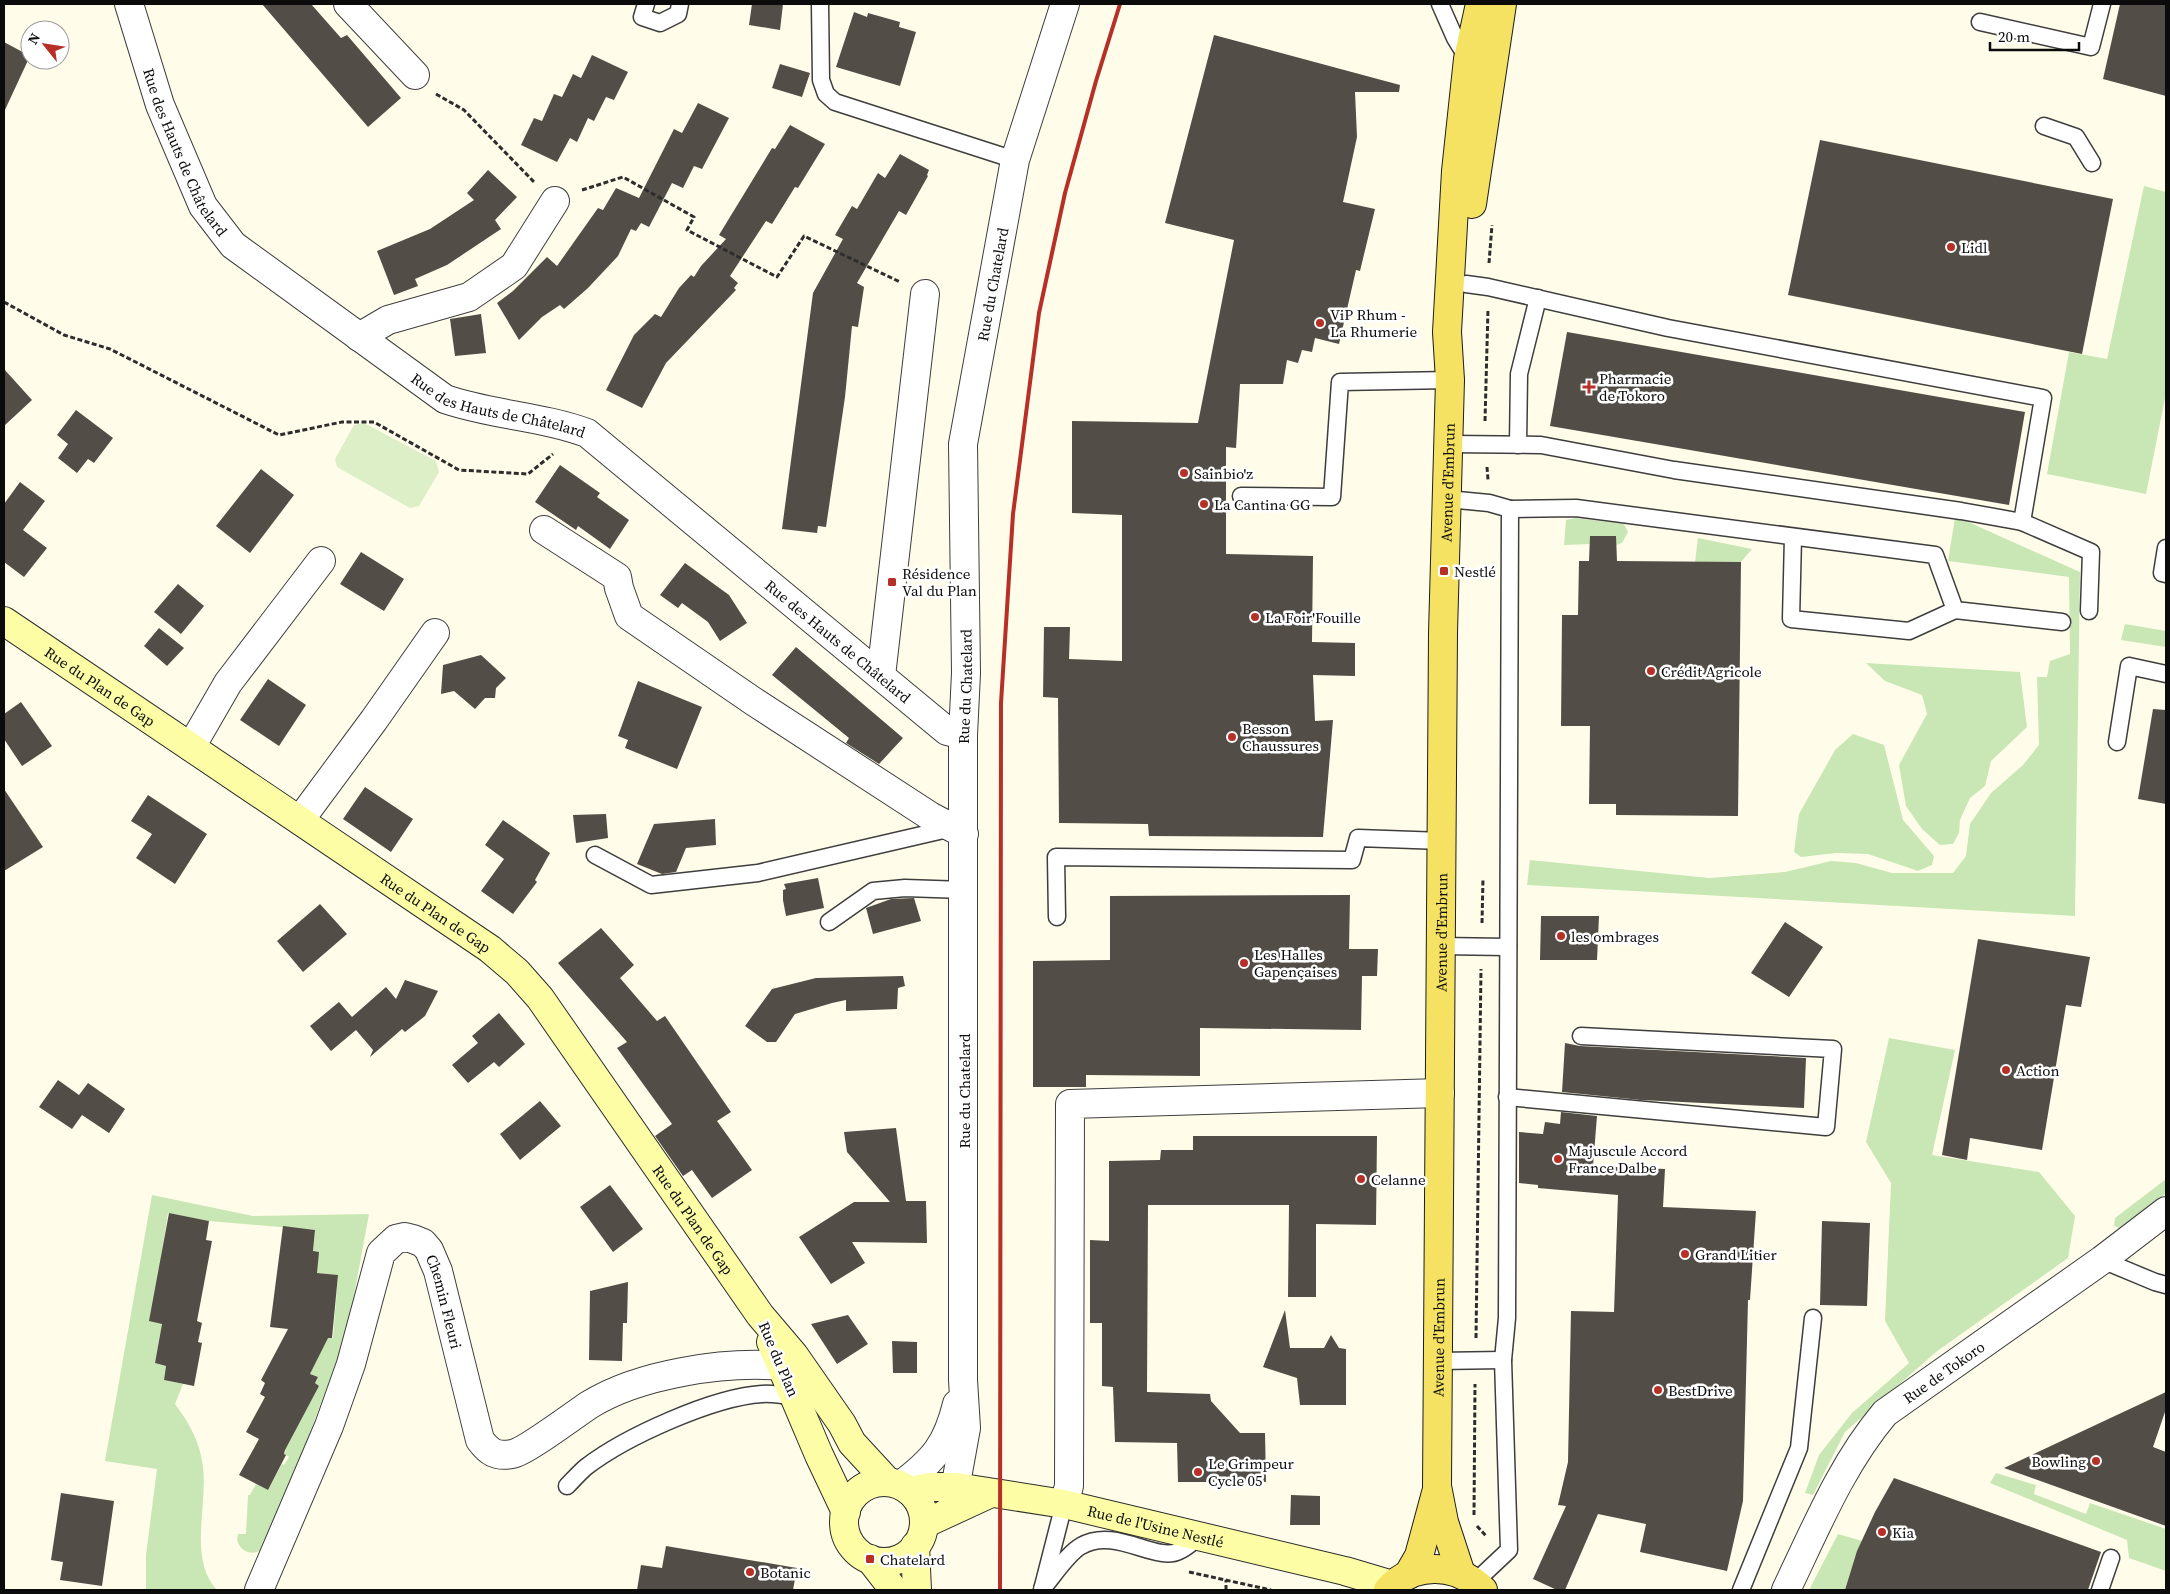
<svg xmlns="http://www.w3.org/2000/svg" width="2170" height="1594" viewBox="0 0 2170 1594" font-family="'Source Serif 4',serif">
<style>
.green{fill:#c9e7b4}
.pitch{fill:#dcefc6}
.building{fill:#534d47}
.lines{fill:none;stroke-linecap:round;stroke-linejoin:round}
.lane-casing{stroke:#3e3e3e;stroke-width:19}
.street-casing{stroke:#3e3e3e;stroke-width:30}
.secondary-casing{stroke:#2d2d2d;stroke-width:30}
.primary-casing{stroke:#1c1c1c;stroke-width:30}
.path{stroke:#2d2d2d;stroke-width:3;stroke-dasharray:5 2.5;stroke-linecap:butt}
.lane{stroke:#fff;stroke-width:16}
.street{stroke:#fff;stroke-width:28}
.secondary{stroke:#fdfda5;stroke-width:28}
.primary{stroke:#f5e262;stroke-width:28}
.rail{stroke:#b73027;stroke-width:4}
.poi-dot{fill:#b73027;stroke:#fff;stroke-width:2}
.labels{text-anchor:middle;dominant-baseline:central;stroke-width:5;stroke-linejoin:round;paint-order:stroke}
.street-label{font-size:15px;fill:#0b0b0b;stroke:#fff}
.poi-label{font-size:15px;fill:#0b0b0b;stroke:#fff;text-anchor:start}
</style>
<rect width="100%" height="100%" fill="#fffde9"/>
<!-- green -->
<g class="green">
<polygon points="2144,186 2166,192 2166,393 2146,494 2047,474 2069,352 2107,359"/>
<polygon points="1576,518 1624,524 1628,532 1622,543 1616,545 1615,536 1590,536 1590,544 1564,545 1566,520"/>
<polygon points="1955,518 1964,520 2080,572 2075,916 1527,885 1530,860 1709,878 1785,872 1831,861 1856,863 1892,873 1953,873 1966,856 1970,824 1991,793 2023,765 2039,745 2037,677 2047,677 2050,661 2070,654 2069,577 1948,561"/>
<polygon points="1698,538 1752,549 1741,562 1695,562"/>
<polygon points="2125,624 2166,631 2166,647 2121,640"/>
<polygon points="1866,663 2020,672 2027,727 1991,761 1985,786 1970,798 1960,820 1959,833 1953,844 1940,845 1922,829 1906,806 1899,765 1927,714 1922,695 1885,681"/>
<polygon points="1853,734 1884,745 1903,820 1934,856 1932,865 1918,871 1868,854 1836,853 1801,857 1794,852 1799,814 1835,750"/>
<polygon points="1889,1038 1955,1050 1932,1155 2039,1172 2075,1216 2068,1258 1936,1352 1845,1432 1813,1495 1805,1493 1819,1455 1852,1413 1909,1363 1885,1321 1891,1183 1866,1142"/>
<polygon points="2166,1179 2166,1192 2163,1196 2119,1228 2114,1226 2115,1218"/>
<path d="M152,1195L253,1216L369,1214L350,1317L339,1356L273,1529C270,1535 268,1542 264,1547C255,1558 239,1552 237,1539L238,1534H246L248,1495H250L256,1484L268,1490L282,1464L284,1465L289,1457L284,1454L286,1451L278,1446L306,1410L319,1386L315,1383L318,1377L310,1374L320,1354L319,1337L333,1338L338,1275L317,1273L313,1251L315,1230L209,1221L168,1213L161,1257L162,1324L155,1363L166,1366L164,1380L183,1384L175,1404C190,1424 200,1442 203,1467C208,1505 188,1559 217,1590H146V1555L157,1469L105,1461Z"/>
<polygon points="1996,1473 2036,1485 2034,1494 2086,1514 2090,1503 2166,1529 2166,1571 2129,1558 2127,1540 1990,1483"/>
<polygon points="1838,1534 1862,1541 1846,1590 1809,1590"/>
</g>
<!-- pitch -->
<polygon class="pitch" points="364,423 436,461 439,472 419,506 410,508 337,467 335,459 354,425"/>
<!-- building -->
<g class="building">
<polygon points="262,4 311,4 341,38 347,35 401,98 368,127"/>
<polygon points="752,4 783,4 780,30 749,25"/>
<polygon points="2120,4 2166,4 2166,96 2103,79"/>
<polygon points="854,12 867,17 868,13 900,22 899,27 916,32 900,86 836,67"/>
<polygon points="1214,35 1400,85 1399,92 1355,92 1357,137 1343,202 1375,209 1360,271 1356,270 1339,344 1315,338 1312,352 1302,350 1298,363 1287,360 1283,384 1240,384 1236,448 1226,447 1226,554 1313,556 1312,642 1355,643 1355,676 1313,675 1315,721 1333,720 1323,837 1149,836 1148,824 1059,823 1058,698 1043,697 1044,627 1070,627 1069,659 1122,661 1122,515 1072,513 1072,421 1198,423 1234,240 1165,223"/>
<polygon points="4,42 30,56 4,112"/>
<polygon points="592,55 628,72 614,100 606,97 594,121 588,118 577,142 570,138 557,162 521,145 534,118 542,121 554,94 562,97 573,74 581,78"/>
<polygon points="780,64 810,73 802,97 772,88"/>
<polygon points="698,103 729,118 702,169 694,166 683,188 672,183 649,227 641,223 636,231 631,229 618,256 588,288 564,309 560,305 542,317 519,340 497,303 513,291 547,257 557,266 598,208 603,210 616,188 639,198 674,129 682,133"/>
<polygon points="790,125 825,144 798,188 795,187 772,224 766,221 730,276 738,283 734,288 736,290 666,363 642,408 606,390 634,335 655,314 661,317 679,288 691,275 694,277 701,266 726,239 719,235 772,148 775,149"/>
<polygon points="1820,140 2113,199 2082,354 1788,295"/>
<polygon points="900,154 929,170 927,175 928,176 906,215 899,211 857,283 864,287 858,327 852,326 845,397 826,527 818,526 817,533 782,529 813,293 843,239 835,235 852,206 857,209 878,173 885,178"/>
<polygon points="488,170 517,197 495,220 501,229 447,265 415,279 418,286 394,295 377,251 430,229 474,200 467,193"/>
<polygon points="481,314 486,353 455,356 450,319"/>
<polygon points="1567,332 2025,412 2009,505 1550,426"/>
<polygon points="4,369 32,400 4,426"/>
<polygon points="76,410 113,438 94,463 88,459 77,473 58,458 68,444 57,435"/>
<polygon points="560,465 600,493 597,497 629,520 610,549 578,526 576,530 535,502"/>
<polygon points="261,469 294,495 250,553 216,526"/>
<polygon points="20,482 45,501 23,530 47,548 24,577 4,562 4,504"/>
<polygon points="1590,536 1616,536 1617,561 1741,562 1738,816 1616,815 1616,804 1589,804 1590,726 1561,726 1562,615 1578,615 1579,561 1589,561"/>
<polygon points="361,552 404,579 384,611 340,584"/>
<polygon points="685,563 729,595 747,623 720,641 708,622 682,603 678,608 660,595"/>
<polygon points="178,584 204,606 181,634 154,612"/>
<polygon points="159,628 184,648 167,666 144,646"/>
<polygon points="796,647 903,738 879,764 846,743 849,738 772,675"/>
<polygon points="481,655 506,678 496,688 495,698 485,698 475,709 454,691 441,694 443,665"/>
<polygon points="268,679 306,705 279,746 240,720"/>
<polygon points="638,681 702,707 677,769 625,748 628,740 618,736"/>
<polygon points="21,702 52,746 22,766 4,739 4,714"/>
<polygon points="2153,709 2166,710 2166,804 2138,799"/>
<polygon points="365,787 413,819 391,852 343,819"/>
<polygon points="4,789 43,847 4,871"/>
<polygon points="148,795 207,834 175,884 136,858 152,834 131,821"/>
<polygon points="606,814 608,838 576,843 573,815"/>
<polygon points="715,819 716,845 686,848 676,872 662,874 637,864 654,824"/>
<polygon points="503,820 550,853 535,880 537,882 513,914 481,891 504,859 485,845"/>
<polygon points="818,878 824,908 786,916 783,900 783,890 786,889 784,884"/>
<polygon points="1350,895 1349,949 1378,949 1377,976 1362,976 1361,1030 1200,1028 1200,1076 1086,1075 1086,1087 1033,1087 1033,961 1110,960 1110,896"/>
<polygon points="914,898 921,921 873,934 866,908 891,899"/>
<polygon points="320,904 347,934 303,972 277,941"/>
<polygon points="1541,916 1599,916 1597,960 1540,960"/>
<polygon points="1785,922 1823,947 1789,997 1751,973"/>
<polygon points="601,928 634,965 620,978 657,1021 665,1016 731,1112 717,1121 752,1170 712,1198 692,1170 683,1176 655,1136 672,1124 617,1048 627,1042 558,963"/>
<polygon points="1978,939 2090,957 2081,1007 2066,1005 2042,1150 1970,1138 1967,1160 1942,1155"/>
<polygon points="903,976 905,986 898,988 897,1009 846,1011 846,1000 832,1003 795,1014 776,1042 767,1042 745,1026 772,989 816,978"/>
<polygon points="405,980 438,991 425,1016 405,1032 402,1029 370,1057 373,1050 356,1030 331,1051 310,1026 339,1002 352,1017 386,987 396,999"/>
<polygon points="499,1013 525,1044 499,1067 494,1062 468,1083 452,1065 478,1043 472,1036"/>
<polygon points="1565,1043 1580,1046 1806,1058 1804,1108 1641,1100 1562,1092"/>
<polygon points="58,1080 79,1095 88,1083 125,1109 109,1133 82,1115 72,1129 39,1107"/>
<polygon points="540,1101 561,1126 520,1160 500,1134"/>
<polygon points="1561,1112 1597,1116 1593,1166 1665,1169 1663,1207 1756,1211 1750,1300 1748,1300 1743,1501 1727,1571 1640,1552 1646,1524 1598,1514 1565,1590 1557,1590 1533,1579 1566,1506 1558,1505 1568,1462 1571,1311 1614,1312 1618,1195 1538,1188 1538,1185 1519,1183 1519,1132 1543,1134 1545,1122 1560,1124"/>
<polygon points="896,1128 906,1201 926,1201 927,1243 852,1242 865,1263 831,1284 799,1237 854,1202 890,1202 847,1152 844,1132"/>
<polygon points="1193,1136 1377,1136 1376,1225 1316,1224 1316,1297 1288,1297 1289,1205 1148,1205 1147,1392 1210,1394 1211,1401 1240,1433 1265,1433 1266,1482 1178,1482 1177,1443 1115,1442 1113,1387 1102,1386 1102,1323 1090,1323 1090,1240 1109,1241 1109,1161 1160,1160 1161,1150 1193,1150"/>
<polygon points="610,1185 643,1229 613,1252 580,1207"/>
<polygon points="169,1213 209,1221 206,1240 212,1241 197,1321 202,1323 198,1342 202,1343 194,1386 164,1380 166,1366 155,1363 162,1324 149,1321"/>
<polygon points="1822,1221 1870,1223 1867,1306 1820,1305"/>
<polygon points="283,1226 315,1230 313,1251 319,1252 317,1273 338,1275 332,1338 328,1338 310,1374 318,1377 315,1383 319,1386 285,1450 284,1454 286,1455 268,1490 239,1475 259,1439 246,1432 265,1397 260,1394 265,1383 261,1380 288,1329 270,1327"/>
<polygon points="628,1282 627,1323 623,1323 622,1361 589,1360 590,1291"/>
<polygon points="1285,1310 1290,1348 1324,1348 1331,1335 1339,1348 1346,1349 1346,1405 1300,1405 1297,1378 1263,1367"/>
<polygon points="848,1315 868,1344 837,1364 811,1324"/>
<polygon points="892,1341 917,1342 917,1373 893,1373"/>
<polygon points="2166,1392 2166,1409 2153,1447 2166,1452 2166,1526 2004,1468"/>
<polygon points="1894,1478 2101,1552 2088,1590 1845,1590 1857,1551 1875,1512"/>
<polygon points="61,1493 114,1501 102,1586 60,1580 63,1562 51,1560"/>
<polygon points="1291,1495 1320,1496 1320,1525 1290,1525"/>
<polygon points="666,1546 797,1568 793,1590 637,1590 641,1565 662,1568"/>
</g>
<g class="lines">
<!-- lane casing -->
<g class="lane-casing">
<g id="lane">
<polyline points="646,4 642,17 660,23 678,14 680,4"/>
<polyline points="820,4 821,80 826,94 835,102 1015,160"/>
<polyline points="1440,4 1455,38 1468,59"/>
<polyline points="1980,22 2091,47 2102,4"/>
<polyline points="2044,126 2076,137 2092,163"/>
<polyline points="1466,284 1488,287 1668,328 2043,398 2022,522 2091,552 2089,611"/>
<polyline points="1450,444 1541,445 1674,470 1961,511 2022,522"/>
<polyline points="1518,445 1519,374 1538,298"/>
<polyline points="1241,496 1332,497 1340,382 1450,380"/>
<polyline points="1447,499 1489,503 1510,509 1507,1318 1503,1360 1509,1550 1475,1582"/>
<polyline points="1510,509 1576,508 1935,555 1955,610 2062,622"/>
<polyline points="1793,537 1791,619 1909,631 1955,610"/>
<polyline points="2166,548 2162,573 2166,574"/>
<polyline points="2117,742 2129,666 2166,674"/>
<polyline points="595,855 651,885 758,873 952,828"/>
<polyline points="1057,917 1056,857 1352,860 1358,838 1442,841"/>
<polyline points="829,922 873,891 905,888 964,890"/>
<polyline points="1440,946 1508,947"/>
<polyline points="1507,1097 1826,1127 1833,1049 1581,1036"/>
<polyline points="2102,1260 2155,1282 2166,1285"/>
<polyline points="1438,1361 1503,1360"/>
<path d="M567,1486C573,1480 579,1473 586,1467C625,1437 713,1397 762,1394C775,1393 788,1396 800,1398"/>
<polyline points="1043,1586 1064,1504"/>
<path d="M1042,1589C1052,1578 1068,1553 1081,1546C1115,1526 1156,1563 1179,1551C1186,1548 1192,1542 1198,1538"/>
<polyline points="1741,1590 1799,1448 1813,1318"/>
<polyline points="2100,1590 2111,1558"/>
</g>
</g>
<!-- street casing -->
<g class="street-casing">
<g id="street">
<path id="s1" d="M129,4L160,105L203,206L233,245L445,399C491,415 541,416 587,433L947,731L963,735"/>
<polyline points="348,4 415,75"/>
<polyline points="359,337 388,320 469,297 514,266 555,201"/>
<polyline points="544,530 617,577 619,588 629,616 753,701 930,816 964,834"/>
<polyline points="881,676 925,294"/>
<polyline points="191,747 228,683 321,561"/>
<polyline points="300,820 374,720 435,633"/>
<path d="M901,1485C934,1460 947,1445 957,1404"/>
<polyline points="1064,1504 1069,1486 1070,1104 1440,1093"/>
<path id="s2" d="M951,1511L966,1428L963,1380V735L966,673L963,444L1015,160L1065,4"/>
<path id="s3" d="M259,1590L329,1426L351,1364L381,1253L396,1239L405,1237L413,1239L423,1243L429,1250L438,1271L480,1440C489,1452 496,1457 512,1454C525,1452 574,1415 589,1405C639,1374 724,1361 782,1366"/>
<path id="s4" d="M1786,1590C1815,1530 1841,1465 1885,1413L2102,1260L2166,1211"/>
</g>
</g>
<!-- secondary casing -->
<g class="secondary-casing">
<g id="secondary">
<path id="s5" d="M4,621L490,949L517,972L540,998L760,1315L794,1355L842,1424L852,1443L888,1482"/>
<polyline points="771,1342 819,1455 846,1512"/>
<circle cx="884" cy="1522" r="40"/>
<path id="s6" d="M910,1491L930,1487H956L1064,1504L1345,1571L1392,1585"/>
<polyline points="924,1524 989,1494"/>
<polyline points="915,1546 917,1590"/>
<polyline points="870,1559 894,1590"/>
</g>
</g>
<!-- primary casing -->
<g class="primary-casing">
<g id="primary">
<polyline points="1472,204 1502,4"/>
<path id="s7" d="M1461,1574L1444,1522L1437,1486L1443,633L1450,380L1447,332L1456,171L1468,59L1480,4"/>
<polyline points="1408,1575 1419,1556 1436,1493"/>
<path d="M1388,1590C1414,1561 1457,1563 1483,1590"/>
</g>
</g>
<!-- path -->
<g class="path">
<polyline points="436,94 464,110 535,183"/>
<polyline points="582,190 623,177 694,217 687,230 777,277 804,236 900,282"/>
<polyline points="1489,263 1492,225"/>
<polyline points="4,302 64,335 110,349 279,435 342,422 374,422 459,470 528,474 553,454"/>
<polyline points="1485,421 1488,309"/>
<polyline points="1487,467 1488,480"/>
<polyline points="1482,923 1483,879"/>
<polyline points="1476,1338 1481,969"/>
<polyline points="1474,1515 1475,1384"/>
<polyline points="1477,1526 1486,1536"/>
<polyline points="1189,1572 1271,1590"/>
<polyline points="1226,1590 1226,1580"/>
</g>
<!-- lane -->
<use href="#lane" class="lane"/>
<!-- street -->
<use href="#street" class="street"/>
<!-- secondary -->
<use href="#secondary" class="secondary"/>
<!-- primary -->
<use href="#primary" class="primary"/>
<!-- rail -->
<polyline class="rail" points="1000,1590 1001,703 1013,514 1039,313 1065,193 1096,81 1120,4"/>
</g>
<!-- markers -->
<g class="poi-dot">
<circle cx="1951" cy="247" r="5"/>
<circle cx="1320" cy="323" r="5"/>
<path d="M1586.5 379.5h5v5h5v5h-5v5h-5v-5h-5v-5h5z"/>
<circle cx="1184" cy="473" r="5"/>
<circle cx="1204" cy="504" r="5"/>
<rect x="1439" y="566" width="10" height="10" rx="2.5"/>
<rect x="887" y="577" width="10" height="10" rx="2.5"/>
<circle cx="1255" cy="617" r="5"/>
<circle cx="1651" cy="671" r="5"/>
<circle cx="1232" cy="737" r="5"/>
<circle cx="1561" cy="936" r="5"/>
<circle cx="1244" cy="963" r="5"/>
<circle cx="2006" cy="1070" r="5"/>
<circle cx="1558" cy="1159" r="5"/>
<circle cx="1361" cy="1179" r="5"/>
<circle cx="1685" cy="1254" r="5"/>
<circle cx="1658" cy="1390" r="5"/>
<circle cx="2096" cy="1461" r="5"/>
<circle cx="1198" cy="1472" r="5"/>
<circle cx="1882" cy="1532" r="5"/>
<rect x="865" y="1554" width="10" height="10" rx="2.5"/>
<circle cx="750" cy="1572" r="5"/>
</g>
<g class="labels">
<!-- street labels -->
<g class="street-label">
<text stroke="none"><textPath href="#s1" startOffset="159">Rue des Hauts de Châtelard</textPath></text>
<text stroke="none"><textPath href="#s2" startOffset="1231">Rue du Chatelard</textPath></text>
<text stroke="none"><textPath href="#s1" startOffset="579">Rue des Hauts de Châtelard</textPath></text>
<text stroke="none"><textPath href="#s7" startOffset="1095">Avenue d'Embrun</textPath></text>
<text stroke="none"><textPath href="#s1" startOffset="999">Rue des Hauts de Châtelard</textPath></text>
<text stroke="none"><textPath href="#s5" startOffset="116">Rue du Plan de Gap</textPath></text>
<text stroke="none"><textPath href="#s2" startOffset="826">Rue du Chatelard</textPath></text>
<text stroke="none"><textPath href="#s5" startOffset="521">Rue du Plan de Gap</textPath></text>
<text stroke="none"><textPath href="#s7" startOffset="645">Avenue d'Embrun</textPath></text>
<text transform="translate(964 1091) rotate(-90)">Rue du Chatelard</text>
<text stroke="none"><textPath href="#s5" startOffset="926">Rue du Plan de Gap</textPath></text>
<text stroke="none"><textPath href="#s3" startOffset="471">Chemin Fleuri</textPath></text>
<text stroke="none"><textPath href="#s7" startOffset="240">Avenue d'Embrun</textPath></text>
<text transform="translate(779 1359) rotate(67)">Rue du Plan</text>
<text stroke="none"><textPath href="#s4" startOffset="275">Rue de Tokoro</textPath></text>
<text stroke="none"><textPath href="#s6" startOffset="250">Rue de l'Usine Nestlé</textPath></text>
</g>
<!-- poi labels -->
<g class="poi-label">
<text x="1961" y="247">Lidl</text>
<text x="1330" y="314">ViP Rhum -<tspan x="1330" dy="17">La Rhumerie</tspan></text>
<text x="1599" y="378">Pharmacie<tspan x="1599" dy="17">de Tokoro</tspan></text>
<text x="1194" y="473">Sainbio'z</text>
<text x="1214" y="504">La Cantina GG</text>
<text x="1454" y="571">Nestlé</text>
<text x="902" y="573">Résidence<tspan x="902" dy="17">Val du Plan</tspan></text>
<text x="1265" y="617">La Foir'Fouille</text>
<text x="1661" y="671">Crédit Agricole</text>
<text x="1242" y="728">Besson<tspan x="1242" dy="17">Chaussures</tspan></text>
<text x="1571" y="936">les ombrages</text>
<text x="1254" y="954">Les Halles<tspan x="1254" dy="17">Gapençaises</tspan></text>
<text x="2016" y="1070">Action</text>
<text x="1568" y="1150">Majuscule Accord<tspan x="1568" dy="17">France Dalbe</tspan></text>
<text x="1371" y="1179">Celanne</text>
<text x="1695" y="1254">Grand Litier</text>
<text x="1668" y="1390">BestDrive</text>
<text x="2086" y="1461" text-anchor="end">Bowling</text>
<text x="1208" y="1463">Le Grimpeur<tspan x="1208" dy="17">Cycle 05</tspan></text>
<text x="1892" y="1532">Kia</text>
<text x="880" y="1559">Chatelard</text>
<text x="760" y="1572">Botanic</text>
</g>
</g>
<!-- border -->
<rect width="2170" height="1594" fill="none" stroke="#0b0b0b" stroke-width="10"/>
<!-- north arrow -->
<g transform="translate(45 45) rotate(300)"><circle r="24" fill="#ffffff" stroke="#9d9d9d"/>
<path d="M0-4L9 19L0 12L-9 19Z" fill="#b73027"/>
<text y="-8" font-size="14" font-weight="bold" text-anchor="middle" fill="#0b0b0b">N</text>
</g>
<!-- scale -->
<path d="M1990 42v8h89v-8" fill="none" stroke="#0b0b0b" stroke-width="2.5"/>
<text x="1998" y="42" font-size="15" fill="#0b0b0b" stroke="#ffffff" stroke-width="4" paint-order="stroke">20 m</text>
</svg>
